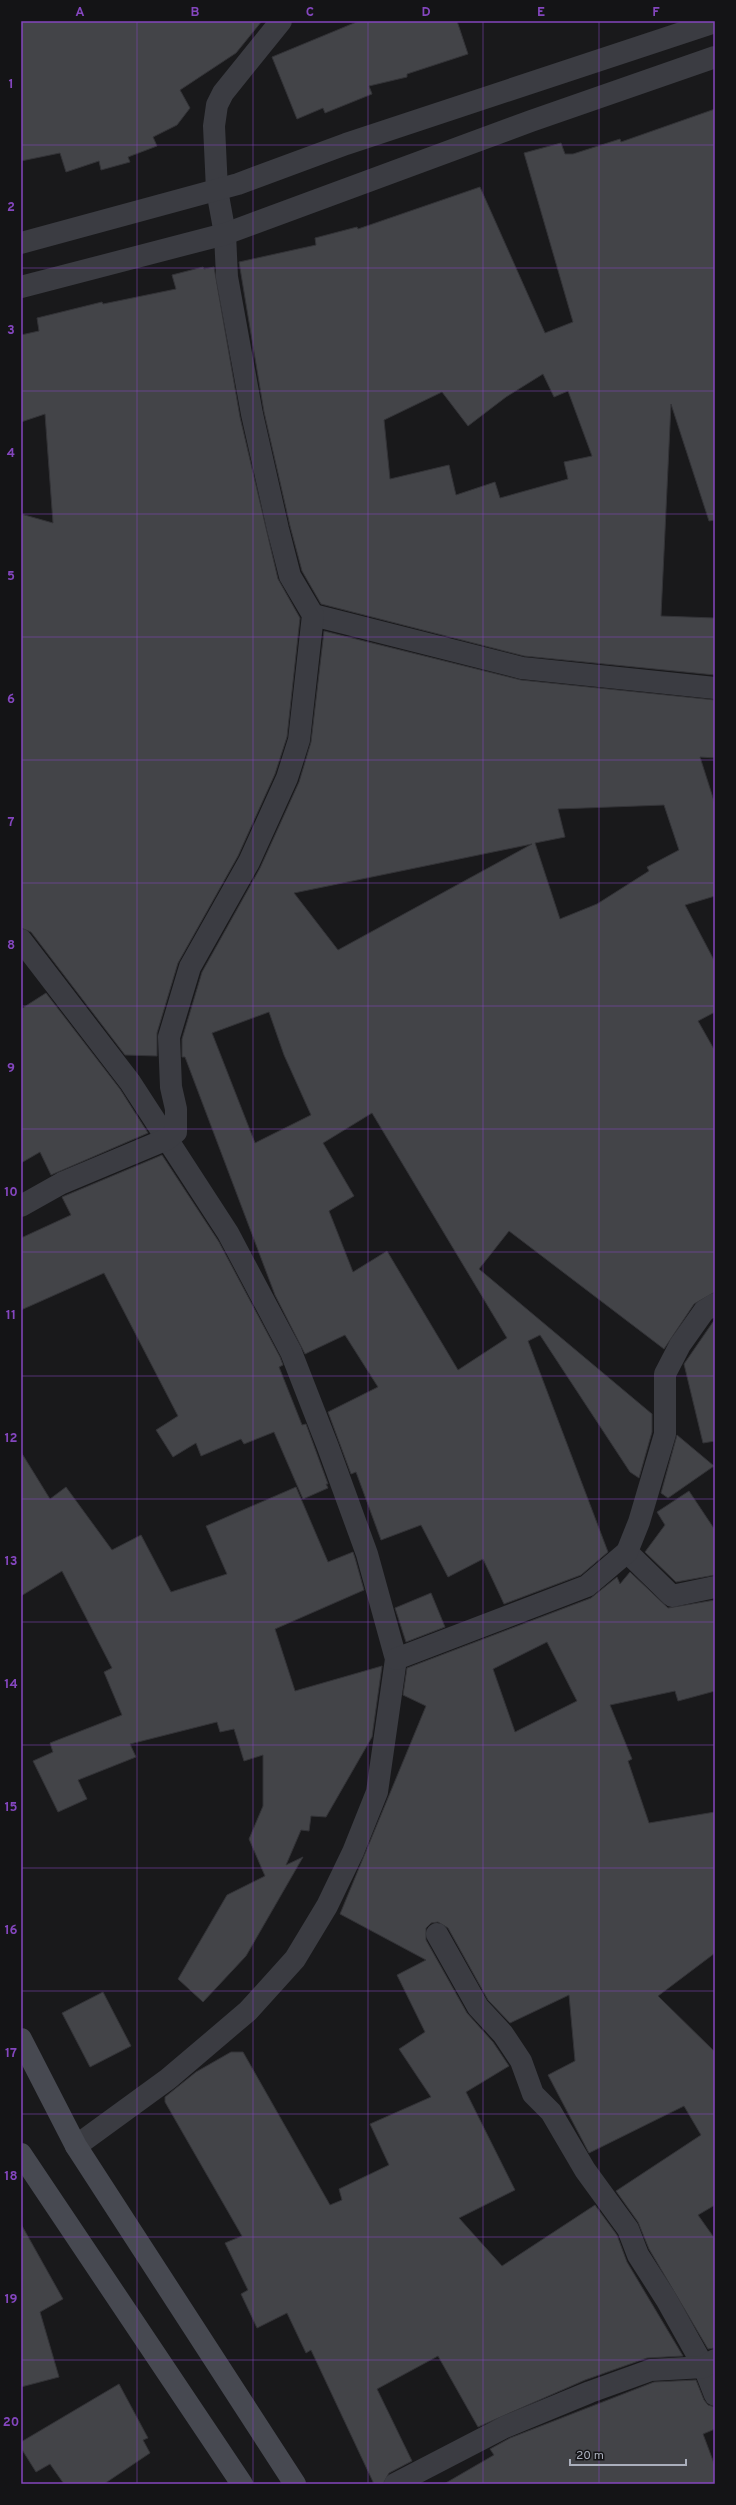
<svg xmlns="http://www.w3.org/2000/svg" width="736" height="2505" viewBox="0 0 736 2505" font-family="Overpass,sans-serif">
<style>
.building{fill:#434448;stroke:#333337;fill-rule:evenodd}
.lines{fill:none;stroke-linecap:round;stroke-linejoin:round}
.minor{stroke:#3b3c42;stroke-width:22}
.tertiary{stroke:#3b3c42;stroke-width:22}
.secondary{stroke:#474951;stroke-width:22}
.grid{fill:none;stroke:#8446be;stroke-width:1;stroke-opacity:0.55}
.neatline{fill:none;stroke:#8446be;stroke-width:1.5}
.grid-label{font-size:13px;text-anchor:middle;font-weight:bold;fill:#8446be}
</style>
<rect width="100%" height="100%" fill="#19191b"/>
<!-- building -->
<g class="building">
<polygon points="21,21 262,21 236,53 180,90 190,108 177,125 153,137 157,146 128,157 130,162 101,170 99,161 66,172 60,153 21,161"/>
<polygon points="359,21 457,21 468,54 407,74 407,77 369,86 372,94 325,113 323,108 297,119 272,57"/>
<path d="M715,109V520L709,521L671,404L661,616L715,618V675L524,656L321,604L302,571L290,526L264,412L239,262L316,245L315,238L357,227L358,229L480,187L545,333L573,322L524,153L561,143L565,154H573L620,139L621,142ZM543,374L554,397L568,391L592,456L564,462L568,479L500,498L495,482L456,495L449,465L390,479L384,420L442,392L468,426L506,397Z"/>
<polygon points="203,267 204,269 214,267 240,417 278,579 300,618 287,737 275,774 238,856 178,963 157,1033 157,1056 125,1055 31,932 21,928 21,514 53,523 45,414 21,422 21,335 39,331 37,318 102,302 103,304 176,289 172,275"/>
<path d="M324,631L521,680L715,700V758L700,757L715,804V896L685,905L715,962V1012L698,1021L715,1051V1292L694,1304L664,1349L509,1231L479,1269L652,1414V1432L639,1478L630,1472L540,1335L528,1341L608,1552L581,1575L504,1604L483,1559L448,1577L421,1525L381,1540L356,1472L351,1474L328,1412L378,1387L345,1335L305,1354L275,1295L185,1057H182V1039L202,972L260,868L299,782L311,742ZM664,805L679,850L647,867L649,871L597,904L560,919L535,843L565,837L558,809ZM532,844L338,950L294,893ZM269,1012L284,1055L311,1115L255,1143L212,1033ZM372,1113L507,1338L458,1370L387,1251L353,1272L329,1211L354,1196L323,1143Z"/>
<polygon points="46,993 120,1089 148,1133 51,1175 40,1152 21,1163 21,1009"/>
<polygon points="162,1155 219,1242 280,1357 283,1365 279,1367 302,1425 306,1424 328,1484 326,1484 328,1488 303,1499 274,1432 244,1444 241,1439 201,1456 196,1443 173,1457 156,1430 178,1416 104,1273 21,1310 21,1238 71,1215 62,1197"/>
<polygon points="715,1319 715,1441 703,1443 684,1364"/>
<polygon points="677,1435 714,1466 668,1498 661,1493"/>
<polygon points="21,1452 50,1499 66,1487 112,1550 141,1535 171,1592 227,1574 206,1526 296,1487 328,1562 353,1552 355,1558 364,1590 275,1629 295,1691 382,1666 372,1737 326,1817 311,1816 309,1831 301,1830 286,1865 303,1857 246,1956 203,2002 178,1979 227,1895 265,1876 249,1839 263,1806 263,1755 244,1761 234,1729 220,1732 217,1722 130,1744 136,1757 78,1780 87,1799 58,1812 33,1761 53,1752 50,1743 122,1715 104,1672 112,1668 62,1571 21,1596"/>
<polygon points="689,1491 715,1530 715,1575 676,1582 645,1552 665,1525 657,1512"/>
<path d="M630,1572L668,1608L715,1600V1691L678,1701L675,1691L610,1705L632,1759L628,1761L649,1823L715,1812V1953L658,1996L715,2052V2205L698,2215L715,2239V2348L708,2349L649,2249L638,2222L616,2191L701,2135L684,2106L589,2153L548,2075L575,2061L569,1995L510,2023L488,2000L448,1928L438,1922L431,1923L426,1928V1940L467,2013L493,2042L509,2066L466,2092L515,2190L459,2218L502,2266L595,2205L617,2235L627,2262L683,2356L647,2358L585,2380L478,2427L438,2356L377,2389L412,2461L389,2473L383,2484H374L311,2350L306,2353L287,2313L257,2328L241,2294L248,2290L225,2243L242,2236L165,2102V2097L196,2072L231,2052H243L330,2205L342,2200L339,2189L389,2165L370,2124L431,2097L399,2049L425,2032L397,1975L426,1960L340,1914L426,1706L403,1695L407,1668L591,1598L617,1577L620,1584ZM547,1642L577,1701L515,1732L493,1669Z"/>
<polygon points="431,1593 445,1627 406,1642 395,1608"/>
<polygon points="103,1992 131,2046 90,2067 62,2013"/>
<polygon points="21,2224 63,2299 40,2312 59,2377 21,2387"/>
<polygon points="696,2380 704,2400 708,2405 715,2407 715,2429 703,2434 715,2466 715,2484 444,2484 494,2455 490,2449 510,2438 654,2382"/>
<polygon points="119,2384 148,2438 143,2440 150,2453 104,2484 64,2484 50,2464 36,2472 21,2448 21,2442"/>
</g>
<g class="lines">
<!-- minor -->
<g class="minor">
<polyline points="313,615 522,668 715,688"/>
<polyline points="21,940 130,1082 167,1139 228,1233 291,1352 328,1447 367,1554 396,1659 377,1792 353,1852 327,1906 295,1959 248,2011 168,2079 76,2146"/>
<polyline points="21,1206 62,1183 167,1139 176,1132 176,1109 171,1087 169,1037 190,967 249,862 287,778 299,740 313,615 290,576 278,529 252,414 227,277 225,234 217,190 214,126 217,105 223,93 281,21"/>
<polyline points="627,1552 672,1596 715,1587"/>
<polyline points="396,1659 587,1586 627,1552 639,1522 665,1434 665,1374 680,1345 704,1311 715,1304"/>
<polyline points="437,1934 478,2007 503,2034 521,2061 533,2094 551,2112 585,2170 628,2229 638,2255 666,2299 704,2367 715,2395"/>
<polyline points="395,2484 505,2427 590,2392 651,2370 704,2367 715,2360"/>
</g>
<!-- tertiary -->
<g class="tertiary">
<polyline points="21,243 238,184 346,144 715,22"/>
<polyline points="21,287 225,234 531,121 715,57"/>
</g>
<!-- secondary -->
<g class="secondary">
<polyline points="21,2039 76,2146 295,2484"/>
<polyline points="21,2154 242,2484"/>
</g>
</g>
<!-- grid -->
<path class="grid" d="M137,21V2484M253,21V2484M368,21V2484M483,21V2484M599,21V2484M21,145H715M21,268H715M21,391H715M21,514H715M21,637H715M21,760H715M21,883H715M21,1006H715M21,1129H715M21,1252H715M21,1376H715M21,1499H715M21,1622H715M21,1745H715M21,1868H715M21,1991H715M21,2114H715M21,2237H715M21,2360H715"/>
<!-- border -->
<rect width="736" height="2505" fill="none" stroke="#141416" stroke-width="44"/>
<!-- scale -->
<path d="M570 2459v6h116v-6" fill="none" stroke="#aaafbc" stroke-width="2"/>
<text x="576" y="2459" font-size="12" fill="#aaafbc" stroke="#141416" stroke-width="3" paint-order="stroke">20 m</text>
<rect x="22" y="22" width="692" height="2461" class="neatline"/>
<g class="grid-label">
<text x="80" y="16">A</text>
<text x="195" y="16">B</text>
<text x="310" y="16">C</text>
<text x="426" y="16">D</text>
<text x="541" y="16">E</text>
<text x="656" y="16">F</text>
<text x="11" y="88">1</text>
<text x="11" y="211">2</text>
<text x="11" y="334">3</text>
<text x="11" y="457">4</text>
<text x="11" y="580">5</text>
<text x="11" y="703">6</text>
<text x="11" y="826">7</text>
<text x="11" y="949">8</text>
<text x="11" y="1072">9</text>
<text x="11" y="1196">10</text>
<text x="11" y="1319">11</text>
<text x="11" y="1442">12</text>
<text x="11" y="1565">13</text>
<text x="11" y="1688">14</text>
<text x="11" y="1811">15</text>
<text x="11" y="1934">16</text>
<text x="11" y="2057">17</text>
<text x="11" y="2180">18</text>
<text x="11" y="2303">19</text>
<text x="11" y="2426">20</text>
</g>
</svg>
